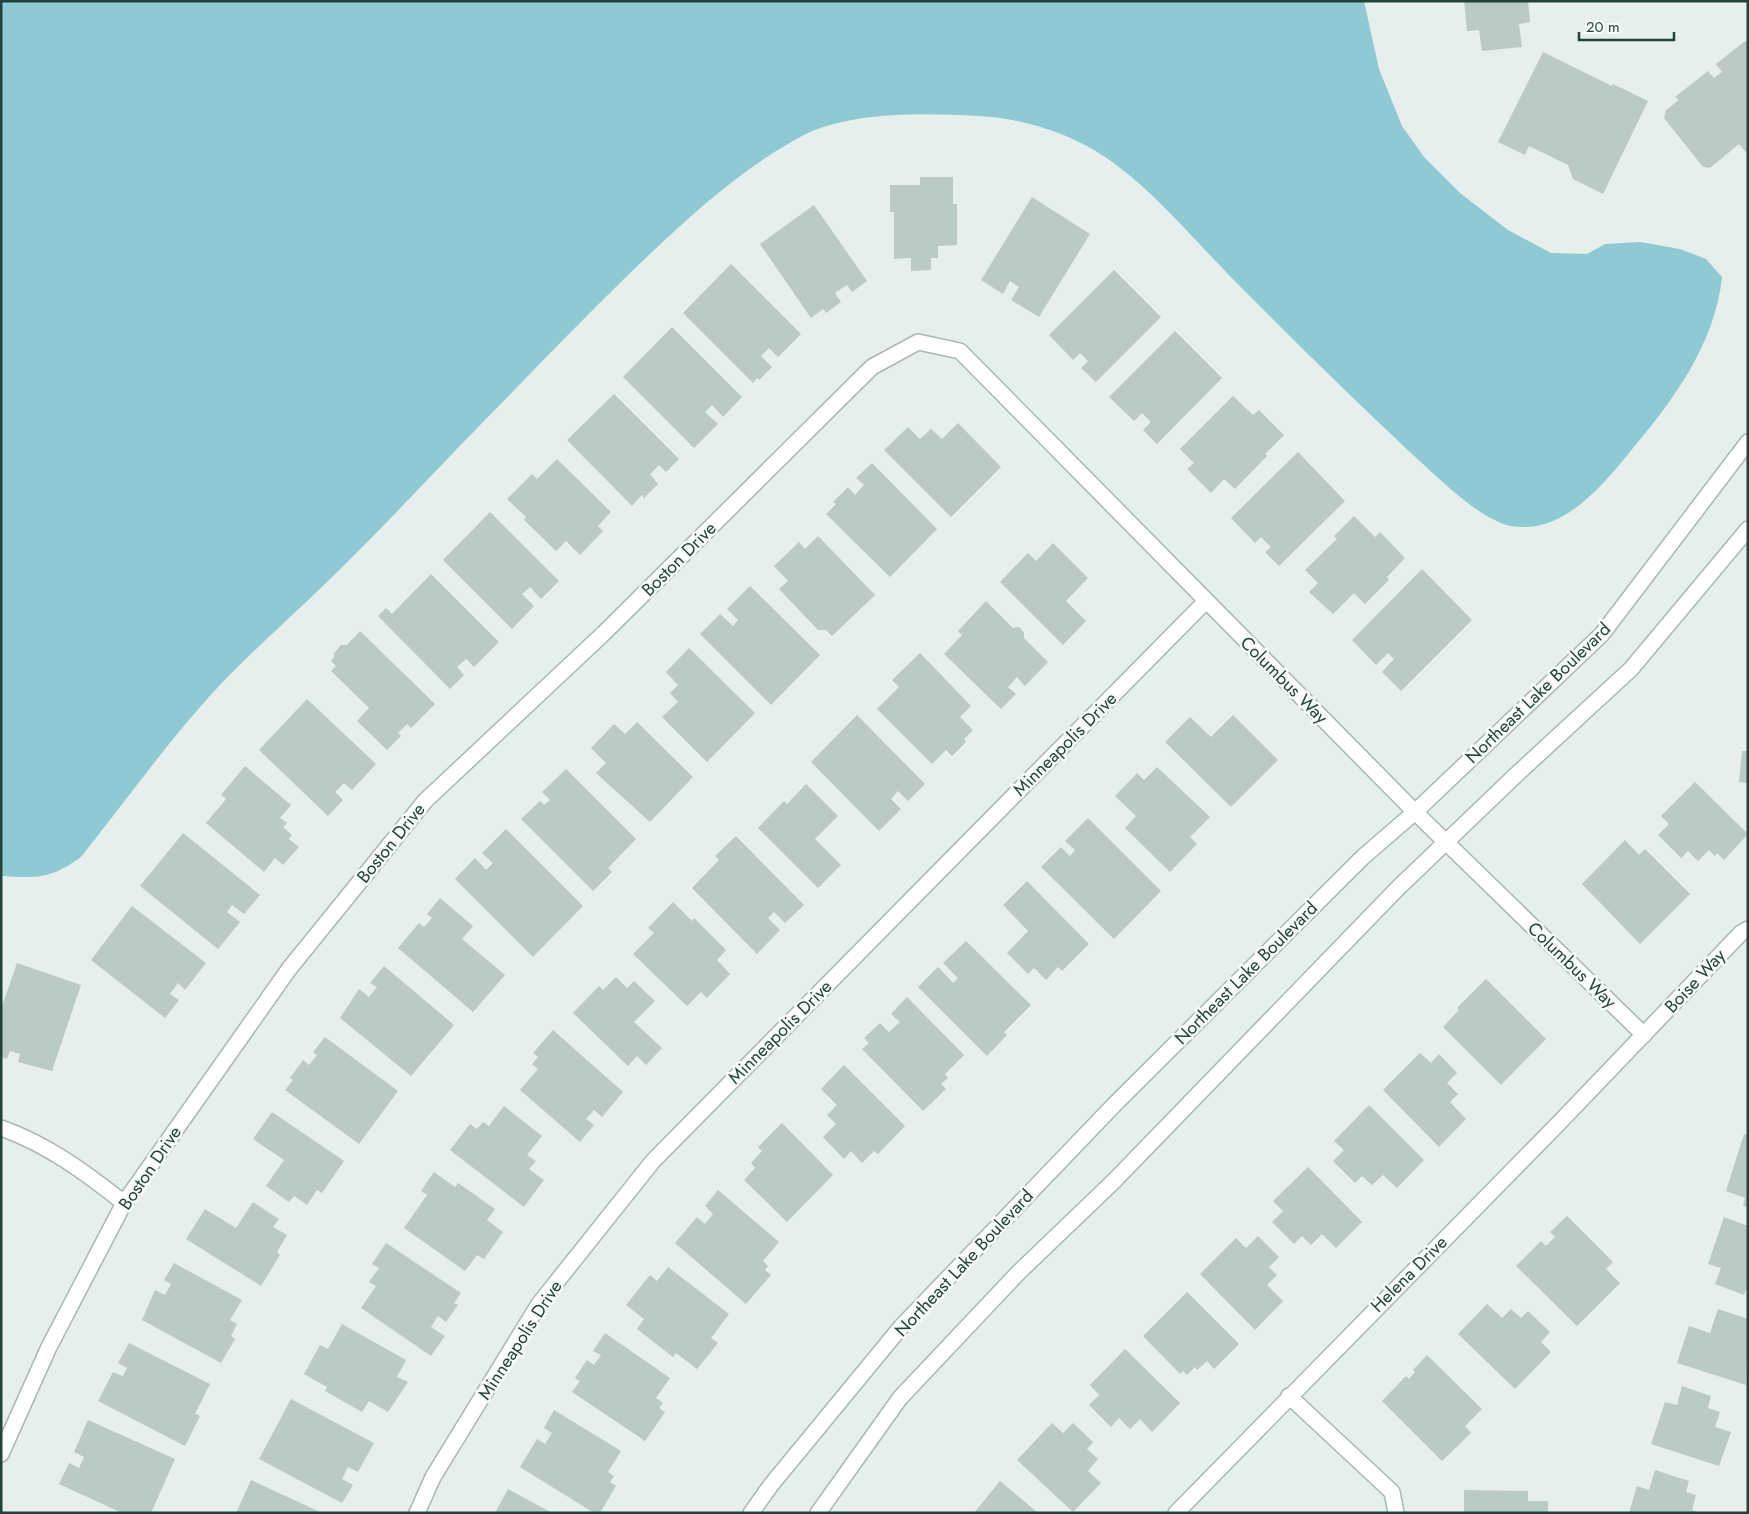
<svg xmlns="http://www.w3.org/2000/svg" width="1749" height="1514" viewBox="0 0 1749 1514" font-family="Jost,sans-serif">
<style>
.water{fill:#8ec9d4}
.building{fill:#bbcac4}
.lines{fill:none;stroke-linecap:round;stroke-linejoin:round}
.minor-casing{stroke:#a8b8b2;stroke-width:18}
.minor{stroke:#fff;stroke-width:15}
.labels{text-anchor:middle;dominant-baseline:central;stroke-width:5;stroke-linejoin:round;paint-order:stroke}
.street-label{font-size:18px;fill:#24423a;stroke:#f7fbf9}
</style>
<rect width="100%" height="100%" fill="#e6efeb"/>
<!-- water -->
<path class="water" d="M1,1H1364L1379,69L1402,126L1424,157L1460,193L1508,230L1551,253L1587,254L1605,244L1640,242L1680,249L1706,259L1722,277C1715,345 1672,402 1629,453C1601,487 1562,535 1511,526C1478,519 1437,476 1412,454C1349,395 1288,335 1227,273C1189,234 1151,188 1105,157C1070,133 1021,118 979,116C925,113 850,111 802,136C735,172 681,224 627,276C579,323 532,372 485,420C432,474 382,529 328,581C285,623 239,662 200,707C158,755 121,807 81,857C50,879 39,878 1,876Z"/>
<!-- building -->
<g class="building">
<polygon points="1464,1 1528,1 1530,22 1519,24 1522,47 1482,51 1479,30 1467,31"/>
<polygon points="1745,41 1748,44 1748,155 1739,144 1710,168 1703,167 1664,118 1666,110 1679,100 1675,97 1708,71 1714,78 1722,72 1716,64"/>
<polygon points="1543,52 1612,86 1613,84 1648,101 1603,194 1573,179 1568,165 1529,146 1525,155 1498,142"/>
<polygon points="920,177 953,177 953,204 957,204 957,245 938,246 938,258 931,258 931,270 911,271 911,258 894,259 894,212 890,212 890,185 920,185"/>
<polygon points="1032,197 1090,234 1039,317 1011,300 1019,287 1010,281 1003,294 981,280"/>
<polygon points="814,205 867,281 852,292 847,285 835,293 841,302 826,313 823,309 811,318 760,244"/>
<polygon points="731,264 801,334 778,357 769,348 761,356 772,367 759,380 757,378 753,383 683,313"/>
<polygon points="1114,270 1161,317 1096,382 1081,368 1088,361 1080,353 1073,360 1049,335"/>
<polygon points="672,327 742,397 723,417 712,405 705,412 718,424 694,448 623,377"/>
<polygon points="1175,331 1222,378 1157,444 1143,430 1151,422 1142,413 1134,421 1109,397"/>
<polygon points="614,394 679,459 666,472 659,465 650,474 658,484 644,498 642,495 632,506 567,440"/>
<polygon points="1233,396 1253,415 1259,410 1284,435 1265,454 1267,456 1235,489 1224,479 1211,493 1187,469 1194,463 1180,449"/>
<polygon points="958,423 1001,467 951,517 884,450 908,427 920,439 931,429 942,439"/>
<polygon points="1298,452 1345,501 1279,566 1265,552 1271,547 1261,537 1255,543 1231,518"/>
<polygon points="557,459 611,512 598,526 603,531 580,555 566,541 556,551 524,520 526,517 507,499 532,474 537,479"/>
<polygon points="872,463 937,529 890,577 826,514 836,504 833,502 848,487 855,495 864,485 856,478"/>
<polygon points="490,512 559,581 541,599 530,587 522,594 534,606 512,629 443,560"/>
<polygon points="1354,516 1375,537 1380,532 1405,558 1387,577 1389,580 1365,604 1354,593 1333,614 1309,592 1318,583 1305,570 1337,539 1334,536"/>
<polygon points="818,536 875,595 832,636 826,630 818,630 779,589 788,581 774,566 799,542 805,549"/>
<polygon points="1053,543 1088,578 1066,601 1086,621 1063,645 1000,582 1028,553 1036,561"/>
<polygon points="1422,569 1472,620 1401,691 1382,672 1394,659 1388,653 1376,665 1352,640"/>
<polygon points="431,574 499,642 474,667 466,659 457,667 464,675 450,689 378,616 386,608 392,614"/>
<polygon points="750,586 820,655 771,705 700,634 720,614 733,626 738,620 727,609"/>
<polygon points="986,601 1013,628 1019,627 1024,632 1024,638 1048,662 1025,686 1017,677 1008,687 1016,694 1001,709 944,654 962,635 958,631"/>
<polygon points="360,631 435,704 411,728 407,724 398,733 401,736 387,750 357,721 369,708 331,671 336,666 331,661 334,657 334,653 341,645 347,645"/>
<polygon points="689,648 755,713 707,762 662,717 678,702 670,693 678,685 666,672"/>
<polygon points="920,653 971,706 960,717 973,730 964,739 966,742 952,756 946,750 932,764 877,709 899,687 892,680"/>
<polygon points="307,699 376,764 352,790 344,783 335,792 343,800 328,816 259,750"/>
<polygon points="857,715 925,784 908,801 898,791 891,799 901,809 879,831 811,762"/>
<polygon points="1233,715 1278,760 1231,807 1165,742 1190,717 1211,737"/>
<polygon points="637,722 693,777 650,822 596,773 606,763 591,748 614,724 625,734"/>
<polygon points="1742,751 1748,751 1748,783 1739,782"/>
<polygon points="245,766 291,805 280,818 287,823 283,827 292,835 289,839 299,847 283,865 275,858 264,872 206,823 226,799 221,795"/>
<polygon points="1157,767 1210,817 1190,837 1197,844 1170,872 1125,828 1136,816 1115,796 1137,773 1144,780"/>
<polygon points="566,769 636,839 608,868 612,872 593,891 521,819 540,801 544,805 550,800 542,792"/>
<polygon points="1695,782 1748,834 1724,860 1717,853 1715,856 1709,850 1698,861 1688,851 1681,858 1658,835 1669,824 1661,816"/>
<polygon points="806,784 838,816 815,839 841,865 818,888 758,828 784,801 787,804"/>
<polygon points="1088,818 1161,891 1114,939 1041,867 1061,847 1070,856 1075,850 1065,841"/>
<polygon points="506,829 583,906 533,957 455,879 475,858 486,870 493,863 482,853"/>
<polygon points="183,833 260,895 244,914 232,905 227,912 240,922 218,949 140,886"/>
<polygon points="736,836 804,905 785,923 774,912 768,918 780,930 757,954 692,888 719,860 715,856"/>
<polygon points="1625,840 1639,855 1645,849 1690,894 1640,944 1582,884"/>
<polygon points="1027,881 1089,944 1062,971 1058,967 1046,980 1034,968 1028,974 1007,953 1028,931 1003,905"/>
<polygon points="440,898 473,926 462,939 505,975 473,1012 398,948 419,923 424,927 432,918 427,914"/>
<polygon points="673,902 692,921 694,918 726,950 717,960 730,974 707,998 701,992 687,1006 633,954 654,933 648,928"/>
<polygon points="132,906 206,963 185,990 178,983 170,994 179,1000 165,1018 91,960"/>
<polygon points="966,941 1031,1005 1004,1032 1007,1035 987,1056 918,987 938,967 953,983 958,978 943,963"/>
<polygon points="17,963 81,985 52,1071 18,1062 20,1054 10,1051 7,1059 1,1057 1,1009"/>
<polygon points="384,966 454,1025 411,1076 340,1018 359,989 369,997 377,987 370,983"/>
<polygon points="616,977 627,988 634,981 655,1001 634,1022 662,1048 646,1065 637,1056 628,1066 573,1013 599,986 603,990"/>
<polygon points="1486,979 1546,1039 1501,1085 1443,1027 1459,1010 1457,1008"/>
<polygon points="907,997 964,1055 945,1074 948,1078 941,1084 946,1089 923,1111 862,1049 869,1043 864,1038 880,1023 889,1032 900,1022 891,1014"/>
<polygon points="553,1030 623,1092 602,1117 594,1110 586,1119 594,1125 580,1142 520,1090 538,1069 532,1064 538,1057 533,1053"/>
<polygon points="325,1037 398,1091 359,1144 285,1090 293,1080 290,1078 303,1060 309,1065 317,1055 313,1052"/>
<polygon points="1420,1053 1431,1063 1439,1054 1457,1073 1447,1083 1458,1094 1450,1102 1466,1119 1439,1147 1383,1090"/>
<polygon points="844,1065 905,1126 878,1154 874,1151 862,1163 851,1151 844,1159 823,1137 836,1124 827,1115 837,1105 821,1089"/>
<polygon points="1369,1105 1424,1160 1397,1188 1383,1175 1372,1185 1362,1176 1355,1183 1333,1161 1344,1150 1334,1141"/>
<polygon points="504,1106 542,1136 527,1155 536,1161 529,1169 544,1180 524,1207 450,1150 470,1124 477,1129 483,1122 489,1126"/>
<polygon points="272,1112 344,1161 322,1193 317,1190 307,1205 294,1196 289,1202 266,1186 284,1160 253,1139"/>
<polygon points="782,1123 833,1175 787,1222 744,1180 755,1168 751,1163 762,1151 758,1147"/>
<polygon points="1744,1134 1748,1135 1748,1207 1743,1206 1745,1198 1726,1191"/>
<polygon points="1308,1167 1362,1222 1336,1248 1322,1234 1311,1245 1302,1236 1294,1244 1272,1222 1283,1211 1273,1201"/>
<polygon points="434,1172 455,1187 458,1183 495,1209 487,1220 503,1232 484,1259 477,1255 465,1271 404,1228 427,1195 421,1191"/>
<polygon points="718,1190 779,1242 763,1261 768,1266 765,1270 771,1275 746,1304 675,1243 697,1217 705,1224 713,1214 705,1206"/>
<polygon points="253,1202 279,1219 273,1227 287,1235 277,1252 280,1255 261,1286 186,1239 205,1209 236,1228"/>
<polygon points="1567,1216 1613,1262 1606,1269 1620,1283 1577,1326 1516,1266 1541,1241 1546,1246 1555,1237 1550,1232"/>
<polygon points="1724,1217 1748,1226 1748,1285 1744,1295 1715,1284 1721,1268 1708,1264"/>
<polygon points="1258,1236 1279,1257 1269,1267 1277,1275 1267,1285 1283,1301 1255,1330 1200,1274 1236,1238 1246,1248"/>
<polygon points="386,1243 461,1293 454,1303 458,1305 446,1322 438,1316 431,1327 445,1336 431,1356 361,1308 376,1286 369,1282 379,1268 372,1264"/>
<polygon points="174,1263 242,1300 230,1320 237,1324 231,1336 235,1339 221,1363 142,1320 155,1290 165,1295 171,1284 164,1280"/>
<polygon points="668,1267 729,1314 711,1338 718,1343 697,1369 676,1353 673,1357 637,1329 644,1319 626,1305 650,1275 657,1281"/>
<polygon points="1187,1292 1239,1344 1214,1369 1207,1361 1197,1370 1195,1367 1187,1375 1183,1371 1180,1374 1143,1336"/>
<polygon points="1487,1304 1502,1318 1511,1309 1521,1318 1528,1311 1550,1332 1541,1342 1551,1352 1515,1389 1458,1334"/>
<polygon points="1718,1309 1748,1319 1746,1385 1677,1363 1689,1326 1710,1333"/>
<polygon points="342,1324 406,1360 397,1377 408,1382 388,1412 369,1401 362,1412 325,1391 327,1387 304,1374 320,1345 328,1349"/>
<polygon points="605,1333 670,1378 656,1398 663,1403 659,1408 665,1412 645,1441 572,1392 580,1381 575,1378 587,1360 594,1365 601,1355 593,1351"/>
<polygon points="129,1343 210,1384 195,1414 200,1416 185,1446 98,1401 113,1372 123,1376 127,1368 118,1363"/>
<polygon points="1125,1349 1180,1403 1152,1432 1140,1419 1130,1429 1119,1418 1111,1427 1089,1405 1099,1395 1090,1385"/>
<polygon points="1427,1355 1482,1409 1465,1426 1471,1433 1442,1461 1382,1401 1406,1376 1409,1379 1415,1372 1413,1370"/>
<polygon points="1682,1386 1711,1396 1708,1408 1720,1412 1715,1427 1731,1432 1719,1466 1651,1444 1665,1402 1677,1405"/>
<polygon points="291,1399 374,1443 358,1472 348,1467 342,1479 353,1485 342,1503 259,1459"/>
<polygon points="554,1410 621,1451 608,1472 614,1476 610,1482 616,1486 600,1513 594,1513 520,1467 537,1439 545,1444 552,1433 544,1428"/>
<polygon points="88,1420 175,1459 151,1513 122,1513 59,1484 69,1463 79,1468 84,1457 74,1452"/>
<polygon points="1052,1423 1063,1433 1073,1423 1093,1442 1087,1449 1098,1459 1088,1471 1101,1483 1073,1512 1017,1460"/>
<polygon points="1655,1470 1689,1481 1686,1492 1696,1495 1692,1510 1700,1513 1629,1513 1637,1486 1649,1490"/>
<polygon points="251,1480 322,1513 236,1513"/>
<polygon points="1000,1481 1038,1513 974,1513"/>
<polygon points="508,1489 552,1513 495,1513"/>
<polygon points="1464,1490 1528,1491 1528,1501 1548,1501 1548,1513 1464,1512"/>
</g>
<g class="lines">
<!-- minor casing -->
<g class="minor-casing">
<g id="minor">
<path d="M1,1128C47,1144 86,1173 124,1203"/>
<polyline points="1289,1396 1392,1492 1396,1513"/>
<polyline points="1,1454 49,1347 124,1203 289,969 425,801 603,634 872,367 918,342 960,351 1415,812 1644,1035"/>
<polyline points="417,1513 433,1477 539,1304 653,1161 1206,601"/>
<polyline points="751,1513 771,1485 901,1327 1114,1105 1363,857 1415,812 1602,634 1748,442"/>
<polyline points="818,1513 900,1398 1018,1273 1114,1181 1398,888 1517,774 1631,669 1748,529"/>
<polyline points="1176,1513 1557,1125 1741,933 1748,929"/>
</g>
</g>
<!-- minor -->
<use href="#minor" class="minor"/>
</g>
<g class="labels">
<!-- street labels -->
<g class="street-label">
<text transform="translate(679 559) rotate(-45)">Boston Drive</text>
<text transform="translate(1284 680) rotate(45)">Columbus Way</text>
<text transform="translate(1538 693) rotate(-44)">Northeast Lake Boulevard</text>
<text transform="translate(1065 744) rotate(-45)">Minneapolis Drive</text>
<text transform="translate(391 843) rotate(-51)">Boston Drive</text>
<text transform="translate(1572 965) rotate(44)">Columbus Way</text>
<text transform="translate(1246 973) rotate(-45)">Northeast Lake Boulevard</text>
<text transform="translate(1695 981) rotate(-47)">Boise Way</text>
<text transform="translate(780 1032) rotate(-45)">Minneapolis Drive</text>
<text transform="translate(150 1168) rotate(-56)">Boston Drive</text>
<text transform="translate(964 1263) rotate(-47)">Northeast Lake Boulevard</text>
<text transform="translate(1409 1274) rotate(-45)">Helena Drive</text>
<text transform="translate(520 1340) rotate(-57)">Minneapolis Drive</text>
</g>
</g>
<!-- border -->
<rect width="1749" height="1514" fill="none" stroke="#24423a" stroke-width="5"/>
<!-- scale -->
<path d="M1579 32v8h95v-8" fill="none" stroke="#24423a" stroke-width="2.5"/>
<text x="1586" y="32" font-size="15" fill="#24423a" stroke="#f7fbf9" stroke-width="4" paint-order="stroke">20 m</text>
</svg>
